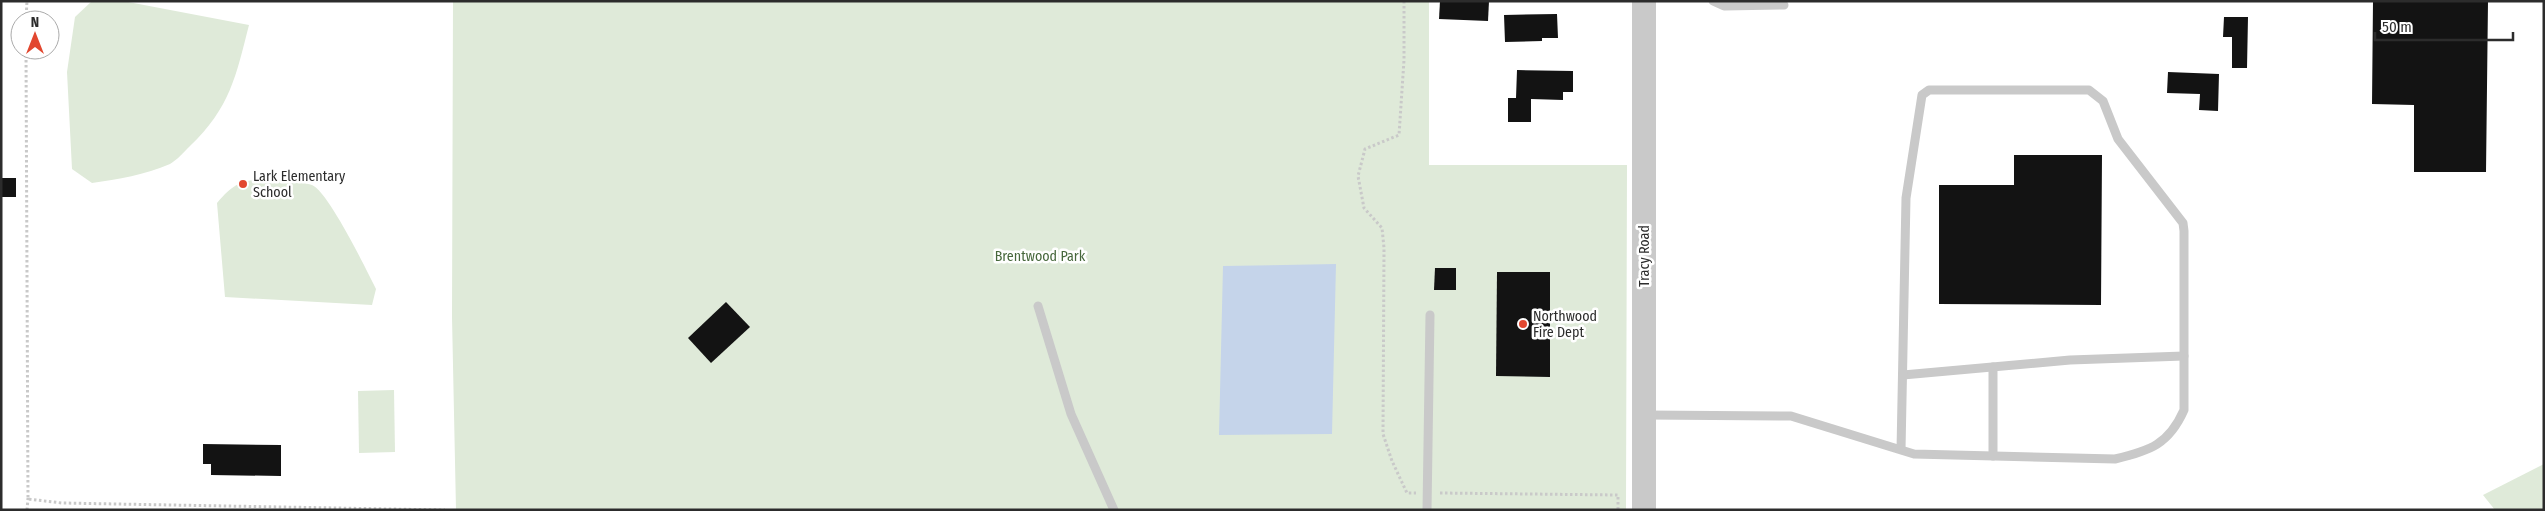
<svg xmlns="http://www.w3.org/2000/svg" width="2545" height="511" viewBox="0 0 2545 511" font-family="'Fira Sans Condensed',sans-serif">
<style>
.green{fill:#dfead9}
.water{fill:#c5d4ea}
.building{fill:#131313}
.lines{fill:none;stroke-linecap:round;stroke-linejoin:round}
.path{stroke:#c9c9c9;stroke-width:3;stroke-dasharray:2.5 2.5;stroke-linecap:butt}
.service{stroke:#c9c9c9;stroke-width:9}
.tertiary{stroke:#c9c9c9;stroke-width:24}
.poi-dot{fill:#e2472f;stroke:#fff;stroke-width:2}
.labels{text-anchor:middle;dominant-baseline:central;stroke-width:5;stroke-linejoin:round;paint-order:stroke}
.poi-label{font-size:14px;fill:#2c2c2c;stroke:#fff;text-anchor:start}
.park-label{font-size:14px;fill:#46673b;stroke:#fff}
.street-label{font-size:14px;fill:#2c2c2c;stroke:#fff}
</style>
<rect width="100%" height="100%" fill="#fff"/>
<!-- green -->
<g class="green">
<path d="M92,1H123L249,25C236,76 230,108 190,146C184,152 177,160 170,164C145,175 118,179 92,183L72,169L67,72L75,17Z"/>
<polygon points="453,1 1429,1 1429,165 1627,165 1626,510 456,510 452,317"/>
<path d="M274,179C286,181 300,181 312,185C328,191 367,271 376,289L372,305L225,297L217,203C237,180 244,180 274,179Z"/>
<polygon points="394,390 395,452 359,453 358,391"/>
<polygon points="2544,464 2544,510 2495,510 2483,495"/>
</g>
<!-- water -->
<polygon class="water" points="1336,264 1332,434 1219,435 1223,266"/>
<!-- building -->
<g class="building">
<polygon points="1440,1 1489,1 1488,21 1439,19"/>
<polygon points="2373,1 2488,1 2486,172 2414,172 2414,105 2372,104"/>
<polygon points="1557,14 1558,38 1542,38 1542,41 1505,42 1504,15"/>
<polygon points="2224,17 2248,17 2247,68 2232,68 2232,37 2223,37"/>
<polygon points="1517,70 1573,71 1573,92 1563,92 1563,100 1531,99 1531,122 1508,122 1508,98 1516,98"/>
<polygon points="2168,72 2219,74 2218,111 2199,110 2200,94 2167,93"/>
<polygon points="2014,155 2102,155 2101,305 1939,304 1939,185 2014,185"/>
<rect x="1" y="178" width="15" height="19"/>
<polygon points="1435,268 1456,268 1456,290 1434,290"/>
<polygon points="1497,272 1550,272 1550,377 1496,376"/>
<polygon points="726,302 750,327 711,363 688,338"/>
<polygon points="203,444 281,445 281,476 211,475 211,464 203,464"/>
</g>
<g class="lines">
<!-- path -->
<g class="path">
<polyline points="1404,1 1404,60 1399,135 1365,149 1358,176 1364,208 1382,228 1384,248 1383,434 1392,461 1407,493 1416,493"/>
<polyline points="26,20 27,1"/>
<polyline points="26,50 28,499 62,503 445,510"/>
<polyline points="1440,493 1618,495 1618,510"/>
<polyline points="27,510 28,498"/>
</g>
<!-- service -->
<g class="service">
<polyline points="1713,1 1724,6 1784,5"/>
<polyline points="1038,306 1071,414 1114,510"/>
<polyline points="1903,375 2070,360 2184,356"/>
<path d="M1646,415L1791,416L1901,450L1914,454L2115,459C2150,451 2169,444 2184,410V231L2183,223L2118,139L2103,101L2089,90H1929L1922,95L1906,198L1901,450"/>
<polyline points="1993,456 1993,367"/>
<polyline points="1427,510 1430,315"/>
</g>
<!-- tertiary -->
<polyline class="tertiary" points="1644,1 1644,510"/>
</g>
<!-- markers -->
<g class="poi-dot">
<circle cx="243" cy="184" r="5"/>
<circle cx="1523" cy="324" r="5"/>
</g>
<g class="labels">
<!-- poi labels -->
<g class="poi-label">
<text x="253" y="176">Lark Elementary<tspan x="253" dy="16">School</tspan></text>
<text x="1533" y="316">Northwood<tspan x="1533" dy="16">Fire Dept</tspan></text>
</g>
<!-- park labels -->
<g class="park-label">
<text x="1040" y="256">Brentwood Park</text>
</g>
<!-- street labels -->
<g class="street-label">
<text transform="translate(1644 256) rotate(-90)">Tracy Road</text>
</g>
</g>
<!-- border -->
<rect width="2545" height="511" fill="none" stroke="#2c2c2c" stroke-width="5"/>
<!-- north arrow -->
<g transform="translate(35 35)"><circle r="24" fill="#ffffff" stroke="#ababab"/>
<path d="M0-4L9 19L0 12L-9 19Z" fill="#e2472f"/>
<text y="-8" font-size="14" font-weight="bold" text-anchor="middle" fill="#2c2c2c">N</text>
</g>
<!-- scale -->
<path d="M2375 32v8h138v-8" fill="none" stroke="#2c2c2c" stroke-width="2.5"/>
<text x="2382" y="32" font-size="15" fill="#2c2c2c" stroke="#ffffff" stroke-width="4" paint-order="stroke">50 m</text>
</svg>
